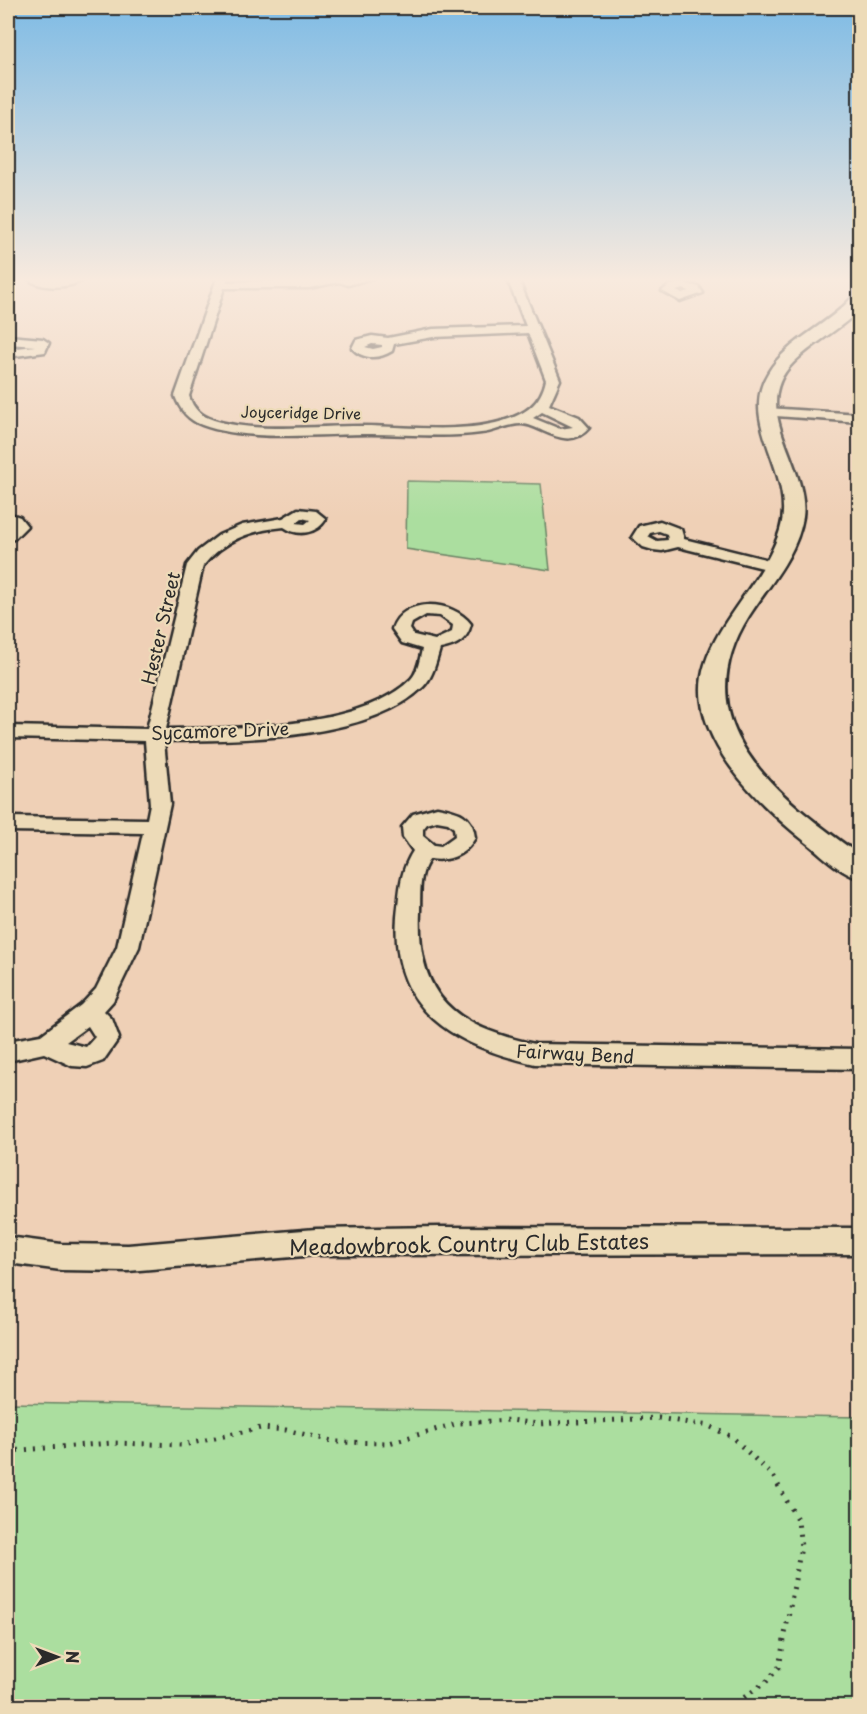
<svg xmlns="http://www.w3.org/2000/svg" width="867" height="1714" viewBox="0 0 867 1714" font-family="'Playpen Sans',sans-serif">
<style>
.green{fill:#abde9f;stroke:#6b8465;stroke-width:1.5}
.lines{fill:none;stroke-linecap:round;stroke-linejoin:round}
.minor-casing{stroke:#2b2b2b;stroke-width:5}
.tertiary-casing{stroke:#2b2b2b;stroke-width:5}
.path{stroke:#2b2b2b;stroke-width:5;stroke-dasharray:2 7;stroke-linecap:butt}
.minor{fill:#eddbb8;fill-rule:evenodd}
.tertiary{fill:#eddbb8;fill-rule:evenodd}
.labels{text-anchor:middle;dominant-baseline:central;stroke-width:4.5;stroke-linejoin:round;paint-order:stroke}
.far-street-label{font-size:15px;fill:#2b2b2b;stroke:#eddbb8}
.street-label{font-size:18px;fill:#2b2b2b;stroke:#eddbb8}
.near-street-label{font-size:21px;fill:#2b2b2b;stroke:#eddbb8}
</style>
<rect width="100%" height="100%" fill="#efd0b6"/>
<filter id="ink" filterUnits="userSpaceOnUse"><feTurbulence type="fractalNoise" baseFrequency=".0167" numOctaves="2"/><feDisplacementMap in="SourceGraphic" scale="12" xChannelSelector="R" yChannelSelector="G"/><feConvolveMatrix kernelMatrix="1 2 1 2 8 2 1 2 1" color-interpolation-filters="sRGB"/></filter>
<g filter="url(#ink)">
<!-- green -->
<g class="green">
<polygon points="407,481 541,484 550,570 406,549"/>
<polygon points="8,1403 859,1417 859,1706 8,1706"/>
</g>
<g class="lines">
<!-- minor casing -->
<g class="minor-casing">
<g id="minor">
<path d="M27,278H85C72,289 40,290 27,278Z"/>
<path d="M217,278H227V282L372,278L348,285L339,282L309,288H224L189,396C193,409 201,416 214,420C252,433 319,426 361,426C406,426 459,434 503,421C525,414 541,404 546,380L528,333L433,337L394,344L392,351C379,359 363,360 352,348L356,340L372,336L388,338L433,329L526,326L507,278H518L560,380L549,405L579,417L589,428C567,454 539,423 521,424C508,424 494,432 481,433C445,438 407,434 371,434C322,434 247,442 202,425C188,420 180,410 175,396ZM372,344L382,345V347L373,349L365,347ZM542,412L573,427L560,429L533,418Z"/>
<path d="M683,283L699,287L703,293L680,301L662,291L670,285ZM683,289L690,291L681,293L676,291Z"/>
<polygon points="8,336 43,339 49,343 45,352 8,357 8,349 35,346 8,344"/>
<polygon points="767,408 860,414 860,422 762,415 762,409"/>
<path d="M298,509L316,511L326,519C317,534 298,537 284,527C251,530 224,540 203,566L166,729C234,728 360,730 411,679C418,672 420,658 422,649L402,643L392,629C403,596 453,600 471,624C467,641 456,646 440,649C436,662 433,677 423,687C368,741 237,740 164,741L170,804L139,947L113,1001L104,1011L112,1019L119,1038L103,1061L87,1067L72,1066L44,1053L8,1061V1041L41,1035L81,1005L96,989L117,947L143,833L8,831V817L147,819L150,804L145,741L8,738V726L147,729L187,565L198,551L219,535L242,525L283,518ZM302,518L310,520L305,524L296,523ZM426,615L440,616L453,625L452,632L435,640L414,635L410,629L412,623ZM88,1026L95,1037L86,1047L66,1042Z"/>
<polygon points="8,513 20,517 27,526 14,539 8,541 8,528 11,525 8,523"/>
<path d="M660,521L681,529L684,539L777,562L779,565L771,570L678,547L662,551L653,550L643,547L632,537L639,526ZM659,531L667,534L668,540L657,541L648,536L650,533Z"/>
<path d="M437,807C458,811 473,814 475,838C465,855 450,862 430,859C418,874 421,894 420,912C416,997 455,1027 535,1044L860,1049V1069L535,1064C455,1046 390,1010 397,917C400,892 399,873 413,851L403,837L402,827L413,814ZM437,821L448,823L454,828L455,836L441,846L434,845L423,836V829L427,824Z"/>
<polygon points="440,1227 860,1228 860,1254 316,1255 128,1271 61,1270 8,1263 8,1237 61,1244 128,1245 316,1229"/>
</g>
</g>
<!-- tertiary casing -->
<g class="tertiary-casing">
<path id="tertiary" d="M860,293V308L854,315C835,332 811,345 793,363C747,409 810,465 803,517C797,555 769,585 749,616C681,724 778,797 860,855V879C841,873 825,858 811,846C762,808 682,735 705,664C721,615 765,580 780,530C797,474 737,423 768,373C788,339 830,325 855,294Z"/>
</g>
<!-- path -->
<polyline class="path" points="8,1451 112,1443 183,1445 261,1428 286,1430 336,1442 389,1443 459,1423 511,1420 537,1424 658,1418 709,1426 732,1437 773,1476 798,1521 801,1547 779,1667 766,1682 732,1706"/>
<!-- minor -->
<use href="#minor" class="minor"/>
<!-- tertiary -->
<use href="#tertiary" class="tertiary"/>
</g>
</g>
<!-- sky -->
<linearGradient id="sky" x2="0" y2="1"><stop stop-color="#7ebbe5"/><stop offset="0.54" stop-color="#f8eade"/><stop offset="1" stop-color="#f8eade" stop-opacity="0"/></linearGradient>
<rect width="867" height="518" fill="url(#sky)"/>
<g class="labels">
<!-- far-street labels -->
<g class="far-street-label">
<text transform="translate(301 412) rotate(1)">Joyceridge Drive</text>
</g>
<!-- street labels -->
<g class="street-label">
<text transform="translate(160 628) rotate(-77)">Hester Street</text>
<text transform="translate(220 730) rotate(-2)">Sycamore Drive</text>
<text transform="translate(575 1053) rotate(3)">Fairway Bend</text>
</g>
<!-- near-street labels -->
<g class="near-street-label">
<text transform="translate(469 1243) rotate(-1)">Meadowbrook Country Club Estates</text>
</g>
</g>
<!-- margin -->
<rect width="867" height="1714" fill="none" stroke="#eddbb8" stroke-width="30"/>
<rect x="15" y="15" width="837" height="1684" fill="none" stroke="#2b2b2b" stroke-width="2" filter="url(#ink)"/>
<!-- north arrow -->
<g transform="translate(57 1657) rotate(90)" stroke="#eddbb8" stroke-width="4.5" paint-order="stroke">
<path d="M0-4.5L10 22L0 15L-10 22Z" fill="#2b2b2b"/>
<text y="-9" font-size="16" font-weight="bold" text-anchor="middle" fill="#2b2b2b">N</text>
</g>
</svg>
